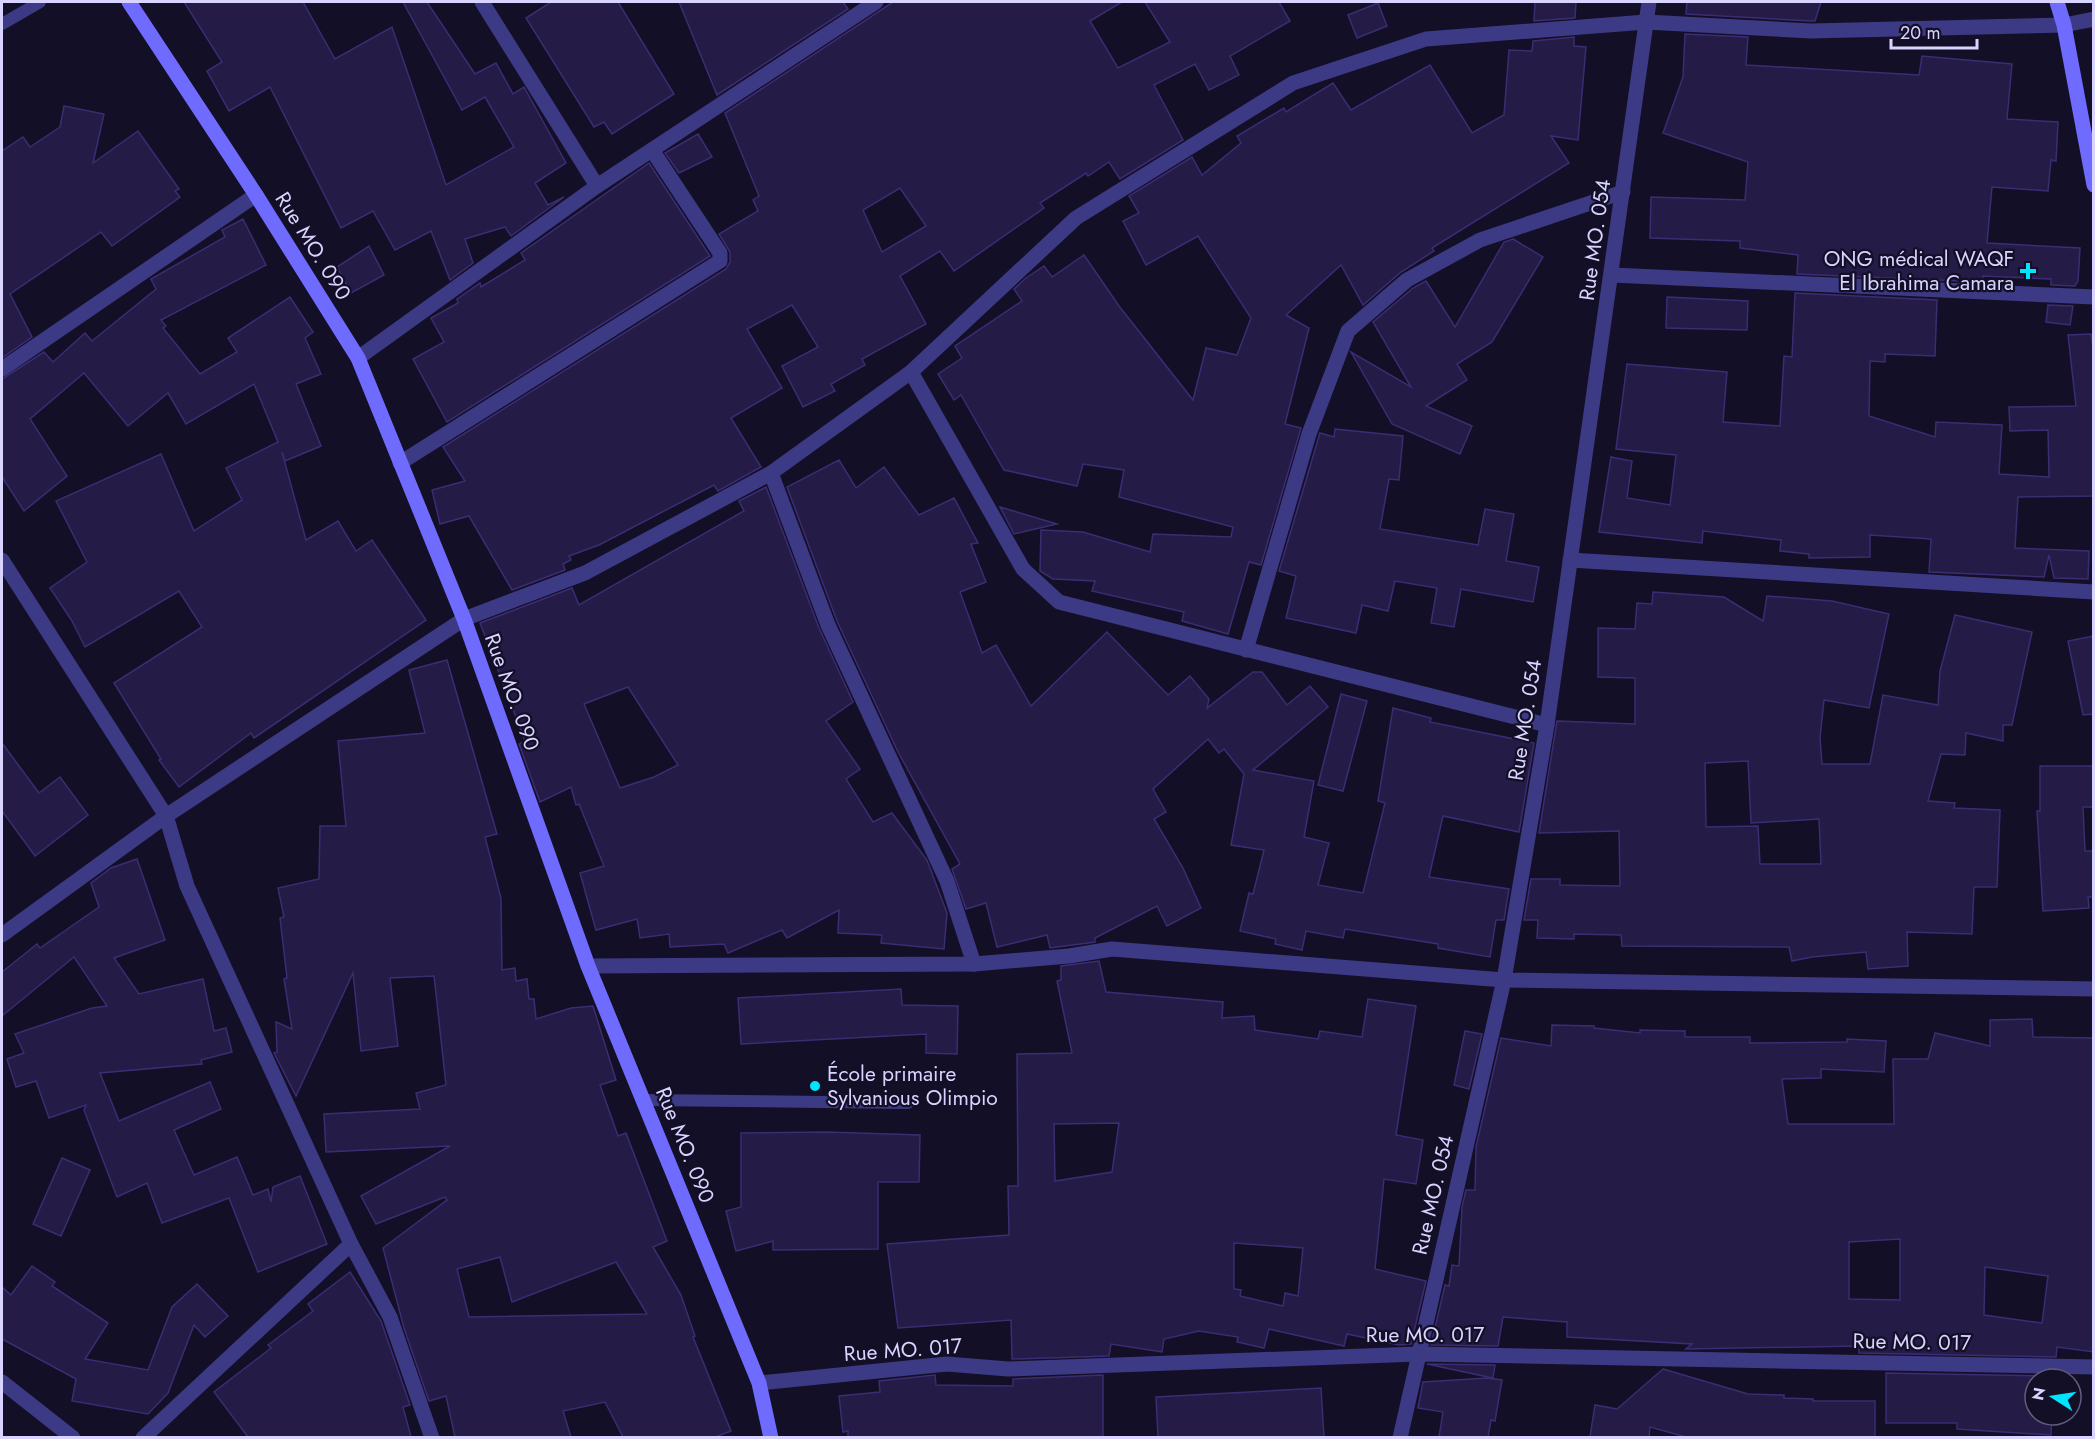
<svg xmlns="http://www.w3.org/2000/svg" width="2095" height="1439" viewBox="0 0 2095 1439" font-family="Jost,sans-serif">
<style>
.building{fill:#241b47;stroke:#3b2d73;stroke-width:1.5;fill-rule:evenodd}
.lines{fill:none;stroke-linecap:round;stroke-linejoin:round}
.lane{stroke:#3d3a85;stroke-width:12}
.street{stroke:#3d3a85;stroke-width:15}
.secondary{stroke:#6f6bff;stroke-width:15}
.poi-dot{fill:#00e5ff;stroke:#130f26;stroke-width:2}
.labels{text-anchor:middle;dominant-baseline:central;stroke-width:4.5;stroke-linejoin:round;paint-order:stroke}
.street-label{font-size:21px;fill:#d9d4ff;stroke:#130f26}
.poi-label{font-size:21px;fill:#d9d4ff;stroke:#130f26;text-anchor:end}
</style>
<rect width="100%" height="100%" fill="#130f26"/>
<!-- building -->
<g class="building">
<polygon points="184,2 303,2 335,59 392,27 446,185 514,147 485,97 462,110 403,2 427,2 475,74 496,63 513,94 524,87 566,163 535,183 548,205 564,197 511,236 505,227 465,239 473,263 450,280 431,231 395,250 373,211 341,228 270,87 229,111 207,71 222,62"/>
<polygon points="551,2 618,2 674,94 612,134 604,122 594,127 526,18"/>
<polygon points="679,2 843,2 848,9 717,95"/>
<path d="M893,2H1122L1090,21L1118,68L1170,42L1145,2H1279L1290,21L1230,56L1239,75L1209,90L1195,64L1154,85L1183,140L1120,179L1109,162L1088,176L1086,173L1040,203L1044,208L954,271L940,251L900,276L926,324L862,359L865,365L831,384L835,391L803,407L782,366L818,347L792,305L747,329L782,388L731,418L761,467L718,491L714,485L599,545L569,556L571,560L563,564L565,570L512,590L469,516L440,524L432,490L465,481L443,447L726,269L730,262V252L719,234L758,211L753,200L759,196L725,113ZM900,188L926,226L882,252L863,210Z"/>
<polygon points="1535,2 1576,2 1575,18 1534,21"/>
<polygon points="1687,2 1821,2 1815,21 1811,21 1686,14"/>
<polygon points="1378,3 1387,26 1357,38 1348,15"/>
<polygon points="1685,34 1748,37 1746,65 1919,75 1922,56 2012,64 2007,119 2058,122 2056,161 2051,160 2048,191 1992,187 1987,243 2080,248 2078,281 2075,286 2051,285 2051,279 1983,276 1983,282 1797,274 1798,255 1740,248 1740,241 1650,238 1651,197 1745,200 1748,162 1663,133 1683,77"/>
<polygon points="1574,37 1574,46 1586,47 1578,140 1551,136 1569,163 1432,248 1434,251 1401,272 1363,305 1341,265 1286,315 1309,328 1285,424 1301,428 1261,565 1249,562 1228,634 1182,621 1184,612 1092,591 1095,581 1053,579 1040,571 1041,530 1083,532 1150,552 1153,534 1231,537 1233,527 1119,497 1124,470 1083,464 1077,486 1004,470 961,395 954,400 938,374 962,358 955,346 1022,301 1014,289 1026,278 1044,266 1052,277 1084,255 1119,306 1193,400 1206,348 1237,355 1251,318 1198,236 1146,265 1123,221 1139,213 1129,196 1192,157 1202,175 1241,143 1237,136 1284,108 1286,112 1333,83 1351,110 1430,65 1472,133 1504,115 1509,50 1532,51 1533,41"/>
<polygon points="64,106 104,114 93,163 138,131 179,189 175,191 180,197 112,246 101,232 10,294 32,337 2,358 2,151 23,137 30,147 60,127"/>
<polygon points="698,134 712,157 679,173 665,153"/>
<polygon points="649,163 710,256 447,422 413,359 444,342 431,318 458,303 457,299 480,283 481,287 525,260 521,253"/>
<polygon points="243,219 266,265 161,320 166,326 163,328 200,374 237,352 228,338 290,297 313,332 305,338 321,374 296,384 321,446 285,461 282,452 306,540 338,521 356,551 372,540 426,620 254,738 251,733 179,787 159,760 161,759 114,683 202,627 179,591 85,647 72,621 50,588 87,562 56,501 161,454 194,531 242,500 226,468 278,442 254,384 186,424 168,393 128,426 84,373 30,419 67,476 24,511 2,477 2,379 44,352 53,362 85,333 92,341 156,289 151,279 225,237 222,230"/>
<polygon points="1513,239 1543,257 1492,342 1457,364 1467,380 1426,406 1472,426 1460,454 1392,424 1351,352 1411,387 1373,322 1413,288 1426,281 1455,327 1504,242"/>
<polygon points="369,246 384,275 351,293 337,267"/>
<polygon points="1795,293 1937,300 1935,356 1885,354 1885,362 1870,361 1869,416 1935,437 1936,422 2002,425 1999,474 2049,477 2048,430 2010,431 2009,407 2076,406 2068,335 2091,334 2094,354 2094,496 2018,497 2015,548 2089,551 2088,579 2054,578 2049,555 2044,577 1929,572 1931,539 1870,535 1870,557 1809,558 1809,554 1780,551 1781,540 1703,531 1702,543 1599,532 1611,457 1632,461 1627,498 1670,505 1676,455 1616,449 1627,364 1727,372 1723,422 1780,426 1784,356 1792,357"/>
<polygon points="1667,297 1748,301 1747,330 1666,328"/>
<polygon points="2048,305 2073,306 2070,325 2046,322"/>
<polygon points="1335,429 1403,436 1399,480 1389,479 1380,529 1478,545 1485,509 1514,514 1506,561 1539,567 1533,602 1461,589 1454,627 1431,623 1437,588 1395,581 1388,611 1362,605 1356,633 1286,618 1296,576 1279,571 1320,433 1334,437"/>
<polygon points="839,460 856,488 884,467 919,515 954,498 978,543 971,544 986,582 960,592 982,653 996,645 1031,706 1107,632 1168,695 1190,676 1209,699 1207,708 1253,672 1262,672 1287,705 1310,686 1328,707 1253,770 1314,781 1304,837 1329,843 1318,885 1363,893 1385,803 1378,801 1393,708 1431,718 1430,722 1534,743 1519,832 1443,816 1429,877 1509,889 1504,920 1496,920 1490,957 1438,948 1438,944 1345,929 1343,938 1306,931 1302,950 1275,944 1276,939 1240,931 1249,893 1253,894 1264,850 1231,845 1244,774 1224,749 1219,753 1208,739 1153,789 1166,812 1154,819 1183,868 1201,908 1167,926 1157,906 1095,938 1095,942 1050,948 1047,935 997,947 986,903 966,909 952,869 960,864 898,752 837,621 787,487"/>
<path d="M766,487L819,628L853,702L826,721L860,769L846,779L873,822L892,813L927,860L947,913L944,949L881,943L882,935L838,933L839,910L787,938L782,930L728,953L724,944L670,947L669,934L640,938L637,919L596,930L580,873L604,866L579,804L576,805L571,787L540,802L519,744L525,741L480,623L572,588L579,605L744,511L739,501ZM628,687L678,765L654,777L620,788L584,704Z"/>
<polygon points="1000,507 1057,524 1014,534"/>
<path d="M1653,592L1724,597L1763,621L1767,596L1832,601L1889,614L1869,708L1824,700L1820,738L1822,764H1870L1883,695L1938,705L1940,671L1955,615L2032,632L2012,725H2003V741L1966,733L1965,755L1941,754L1928,801L1955,803L1954,808L2000,810L1997,887H1974L1972,934L1907,932L1908,966L1868,969L1866,952L1812,957L1792,961L1789,947L1622,946L1621,935L1574,934V939L1537,938L1538,920H1524L1531,879H1560V885L1620,886L1619,831L1539,833L1557,721L1635,724V678L1598,677V628L1635,629L1637,603L1652,604ZM1748,761L1751,823L1819,819L1821,864H1760L1758,826L1706,827L1705,763Z"/>
<polygon points="2094,636 2094,714 2083,715 2068,641"/>
<path d="M447,660L497,834L485,837L501,898L502,970L515,968L516,981L527,979L529,999H534L536,1019L571,1008L593,1006L616,1080L600,1085L618,1136L626,1133L667,1241L653,1247L681,1295L695,1336L693,1337L731,1431L715,1437H623L605,1402L563,1411L571,1437H455L446,1396L429,1401L404,1328L383,1248L447,1200L445,1197L376,1224L361,1196L450,1146L326,1152L324,1114L420,1109L416,1093L446,1085L434,976L390,978L398,1046L361,1051L353,973L296,1096L274,1053L277,1052L276,1022L292,1029L284,979L287,978L280,918L284,917L278,888L319,879L320,826H346L338,741L425,733L409,670ZM500,1257L512,1302L616,1262L647,1314L469,1317L457,1269Z"/>
<polygon points="1341,694 1367,701 1343,791 1318,785"/>
<polygon points="2,743 39,793 60,777 88,815 35,856 2,811"/>
<polygon points="2040,766 2094,766 2094,807 2083,807 2085,851 2094,851 2094,897 2088,897 2089,908 2043,911 2037,811 2040,811"/>
<polygon points="137,859 165,940 114,958 139,994 203,979 214,1031 226,1028 232,1052 201,1060 202,1064 100,1073 119,1121 210,1082 221,1109 174,1130 194,1175 237,1157 253,1195 268,1189 271,1202 273,1187 300,1176 327,1244 258,1272 229,1198 162,1223 147,1183 117,1197 84,1110 86,1105 49,1118 36,1081 16,1087 7,1059 24,1053 15,1034 92,1008 107,1006 74,957 2,1016 2,972 37,944 40,948 99,907 91,883 111,868"/>
<path d="M1099,961L1106,992L1223,1002L1222,1018L1254,1016L1255,1030L1318,1039L1320,1031L1362,1037L1368,999L1416,1006L1396,1135L1423,1140L1416,1184L1384,1179L1375,1269L1426,1281L1411,1344L1399,1345L1347,1334L1344,1346L1269,1329L1264,1348L1237,1342L1238,1337L1199,1331L1164,1339L1162,1352L1111,1344L1109,1356L1012,1359L1011,1320L898,1328L887,1244L1009,1235L1008,1186H1018L1017,1054L1072,1053L1057,981L1061,980V966ZM1119,1123L1112,1172L1055,1181L1054,1124ZM1234,1243L1303,1248L1298,1296L1285,1293L1283,1306L1240,1296L1241,1290L1234,1289Z"/>
<polygon points="901,989 902,1005 958,1006 957,1054 926,1053 926,1034 741,1044 738,998"/>
<path d="M2032,1019L2033,1037L2094,1038V1352L2057,1347L2056,1357L1859,1353V1346L1686,1349L1692,1344L1567,1337V1322L1503,1317L1498,1346L1431,1345L1445,1285L1449,1286L1452,1265L1459,1266L1462,1207L1466,1190H1475L1476,1147L1501,1038L1551,1046L1552,1025L1594,1026V1028L1640,1033V1030L1685,1031V1037H1750V1043L1847,1042V1039L1886,1041L1884,1072L1821,1069V1078L1782,1079L1788,1124H1894L1893,1059H1928L1935,1033L1990,1046V1020ZM1900,1239V1300L1849,1299V1242ZM1985,1267L2048,1276L2042,1323L1984,1315Z"/>
<polygon points="1465,1031 1482,1034 1469,1089 1454,1085"/>
<polygon points="827,1132 920,1135 919,1182 878,1182 878,1249 773,1250 773,1241 736,1251 726,1211 741,1207 741,1133"/>
<polygon points="62,1158 90,1170 61,1236 33,1224"/>
<polygon points="32,1266 55,1282 52,1286 108,1323 85,1359 148,1370 172,1307 197,1284 228,1316 205,1337 194,1325 168,1393 148,1414 72,1401 76,1379 2,1339 2,1287 11,1295"/>
<polygon points="350,1272 381,1321 410,1405 403,1407 411,1437 248,1437 214,1392 271,1348 268,1345 313,1311 308,1304"/>
<polygon points="1427,1364 1495,1365 1493,1378"/>
<polygon points="1663,1369 1748,1394 1784,1395 1784,1398 1813,1399 1813,1401 1875,1401 1875,1437 1686,1437 1650,1427 1649,1437 1590,1437 1595,1405 1617,1409"/>
<polygon points="1886,1373 2055,1376 2055,1379 2035,1379 2035,1415 2052,1415 2051,1435 1957,1429 1957,1423 1886,1423"/>
<polygon points="935,1375 936,1385 1013,1386 1013,1379 1103,1375 1103,1437 848,1437 848,1431 843,1432 839,1396 880,1392 879,1381"/>
<polygon points="1487,1378 1502,1380 1495,1421 1491,1420 1488,1437 1439,1437 1443,1412 1418,1408 1423,1382"/>
<polygon points="1321,1388 1324,1437 1158,1437 1156,1397"/>
</g>
<g class="lines">
<!-- lane -->
<g class="lane">
<polyline points="2,24 40,2"/>
<polyline points="644,1100 908,1103"/>
</g>
<!-- street -->
<g class="street">
<polyline points="482,2 597,186"/>
<polyline points="1612,275 2094,297"/>
<polyline points="358,358 597,186 876,2"/>
<polyline points="2,369 256,195"/>
<polyline points="911,372 1023,569 1059,602 1547,725"/>
<polyline points="400,463 720,261 720,253 652,150"/>
<polyline points="771,473 828,625 947,881 974,964"/>
<polyline points="2,560 166,816 187,886 351,1244 390,1317 432,1438"/>
<polyline points="1570,560 2094,592"/>
<polyline points="1246,650 1309,434 1348,331 1407,280 1480,240 1623,192"/>
<polyline points="2,935 166,816 464,619 585,573 771,473 911,372 1076,218 1293,83 1426,39 1646,22 1811,31 2064,25 2094,19"/>
<polyline points="588,966 974,964 1069,956 1112,949 1504,980 2094,989"/>
<polyline points="2,1382 73,1438"/>
<polyline points="759,1383 947,1364 1008,1369 1418,1354 2094,1367"/>
<polyline points="143,1438 351,1244"/>
<polyline points="1400,1438 1504,980 1547,725 1649,2"/>
</g>
<!-- secondary -->
<g class="secondary">
<polyline points="129,2 256,195 358,358 464,619 588,966 759,1383 771,1438"/>
<polyline points="2057,2 2064,25 2094,185"/>
</g>
</g>
<!-- markers -->
<g class="poi-dot">
<path d="M2025 262h6v6h6v6h-6v6h-6v-6h-6v-6h6z"/>
<circle cx="815" cy="1086" r="6"/>
</g>
<g class="labels">
<!-- street labels -->
<g class="street-label">
<text transform="translate(1595 240) rotate(-82)">Rue MO. 054</text>
<text transform="translate(313 246) rotate(58)">Rue MO. 090</text>
<text transform="translate(512 692) rotate(70)">Rue MO. 090</text>
<text transform="translate(1525 720) rotate(-81)">Rue MO. 054</text>
<text transform="translate(685 1145) rotate(68)">Rue MO. 090</text>
<text transform="translate(1433 1195) rotate(-77)">Rue MO. 054</text>
<text x="1425" y="1335">Rue MO. 017</text>
<text transform="translate(1912 1342) rotate(1)">Rue MO. 017</text>
<text transform="translate(903 1350) rotate(-4)">Rue MO. 017</text>
</g>
<!-- poi labels -->
<g class="poi-label">
<text x="2014" y="259">ONG médical WAQF<tspan x="2014" dy="24">El Ibrahima Camara</tspan></text>
<text x="827" y="1074" text-anchor="start">École primaire<tspan x="827" dy="24">Sylvanious Olimpio</tspan></text>
</g>
</g>
<!-- border -->
<rect width="2095" height="1439" fill="none" stroke="#d9d4ff" stroke-width="6"/>
<!-- north arrow -->
<g transform="translate(2053 1397) rotate(282)"><circle r="28" fill="#130f26" stroke="#625e7d" stroke-width="1.5"/>
<path d="M0-4.5L10 22L0 15L-10 22Z" fill="#00e5ff"/>
<text y="-9" font-size="16" font-weight="bold" text-anchor="middle" fill="#d9d4ff">N</text>
</g>
<!-- scale -->
<path d="M1891 39v9h86v-9" fill="none" stroke="#d9d4ff" stroke-width="3"/>
<text x="1900" y="39" font-size="18" fill="#d9d4ff" stroke="#130f26" stroke-width="4.5" paint-order="stroke">20 m</text>
</svg>
